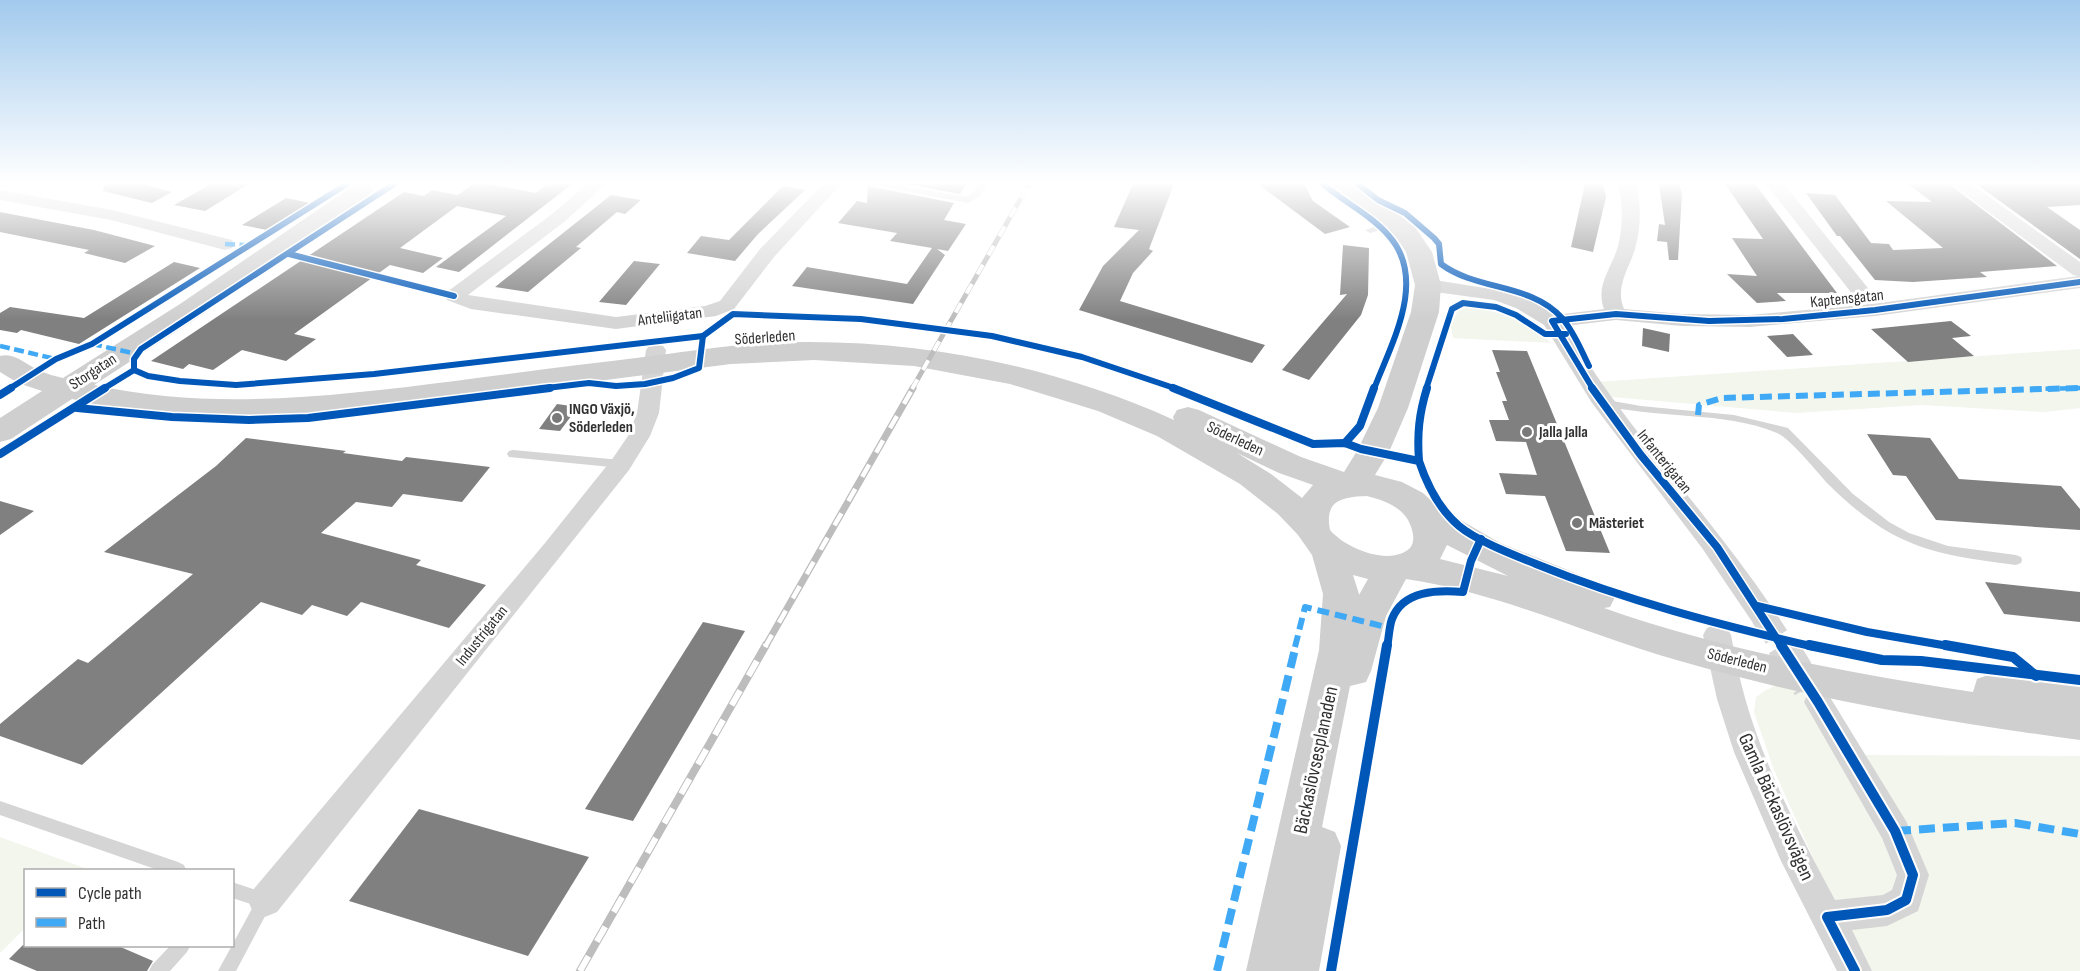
<svg xmlns="http://www.w3.org/2000/svg" width="2080" height="971" viewBox="0 0 2080 971" font-family="'Sofia Sans Condensed',sans-serif">
<style>
.green{fill:#f2f6ed}
.building{fill:#808080}
.lines{fill:none;stroke-linecap:round;stroke-linejoin:round}
.street-tunnel-far1{stroke:#d6d6d6;stroke-width:25;stroke-dasharray:25 12;stroke-linecap:butt}
.street-tunnel{stroke:#d6d6d6;stroke-width:31;stroke-dasharray:31 16;stroke-linecap:butt}
.lane{fill:#d5d5d5;fill-rule:evenodd}
.street{fill:#d5d5d5;fill-rule:evenodd}
.secondary{fill:#cfcfcf;fill-rule:evenodd}
.rail-far2-casing{stroke:#bdbdbd;stroke-width:5}
.rail-far1-casing{stroke:#bdbdbd;stroke-width:7}
.rail-casing{stroke:#bdbdbd;stroke-width:8}
.rail-far2{stroke:#fff;stroke-width:4;stroke-dasharray:11;stroke-linecap:butt}
.rail-far1{stroke:#fff;stroke-width:4.5;stroke-dasharray:14;stroke-linecap:butt}
.rail{stroke:#fff;stroke-width:6;stroke-dasharray:17;stroke-linecap:butt}
.quiet-far2{stroke:#3fa9f5;stroke-width:4.5;stroke-dasharray:10 4.5;stroke-linecap:butt}
.quiet-far1{stroke:#3fa9f5;stroke-width:6;stroke-dasharray:12 6;stroke-linecap:butt}
.quiet{stroke:#3fa9f5;stroke-width:8;stroke-dasharray:16 8;stroke-linecap:butt}
.cycleway-far2-casing{stroke:#fff;stroke-width:9}
.cycleway-far1-casing{stroke:#fff;stroke-width:11}
.cycleway-casing{stroke:#fff;stroke-width:14}
.cycleway-far2{stroke:#0057b8;stroke-width:6}
.cycleway-far1{stroke:#0057b8;stroke-width:8}
.cycleway{stroke:#0057b8;stroke-width:10}
.poi-dot{fill:#797979;stroke:#fff;stroke-width:2}
.labels{text-anchor:middle;dominant-baseline:central;stroke-width:6;stroke-linejoin:round;paint-order:stroke}
.street-label{font-size:16px;fill:#313131;stroke:#fff}
.poi-label{font-size:16px;font-weight:bold;fill:#313131;stroke:#fff;text-anchor:start}
.near-street-label{font-size:20px;fill:#313131;stroke:#fff}
</style>
<rect width="100%" height="100%" fill="#fff"/>
<!-- green -->
<g class="green">
<path d="M1466,308C1503,309 1523,323 1552,343L1453,338L1451,327L1457,312Z"/>
<polygon points="2080,349 2080,408 2044,412 1921,405 1796,413 1600,396 1597,382"/>
<polygon points="1777,685 1826,697 1852,755 2080,756 2080,971 1855,971 1839,916 1774,770 1754,712 1756,697 1766,690"/>
<polygon points="0,837 87,869 85,870 26,870 25,928 0,953"/>
</g>
<!-- building -->
<g class="building">
<polygon points="104,184 144,184 172,192 152,203 103,191"/>
<polygon points="211,184 249,184 205,211 174,205"/>
<polygon points="473,184 490,184 536,193 547,184 572,184 459,272 436,267 506,216 457,206 400,248 443,258 423,273 390,265 294,334 316,339 286,361 242,350 213,370 189,364 183,369 151,361 404,192 424,196 432,190 458,195"/>
<polygon points="907,184 966,184 960,194"/>
<polygon points="1133,184 1174,184 1149,249 1153,251 1133,273 1120,301 1265,345 1252,363 1079,310 1103,266 1139,230 1114,227"/>
<polygon points="1258,184 1304,184 1313,201 1350,227 1325,234"/>
<polygon points="1585,184 1603,184 1606,197 1593,252 1571,247"/>
<polygon points="1659,184 1679,184 1682,193 1678,260 1669,260 1667,242 1657,241 1659,224 1665,225"/>
<polygon points="1725,184 1755,184 1837,293 1777,293 1786,301 1757,303 1727,274 1757,276 1732,238 1763,239"/>
<polygon points="1908,184 1949,184 2057,266 1980,272 1987,277 1913,282 1875,280 1840,236 1837,236 1806,193 1835,195 1871,243 1889,244 1893,250 1943,248 1886,201 1932,202"/>
<polygon points="1976,184 2080,184 2080,205 2047,207 2080,230 2080,259"/>
<polygon points="783,186 805,190 758,234 735,261 687,253 701,236 729,240"/>
<polygon points="868,186 954,203 944,220 966,224 948,251 937,249 945,255 913,304 792,286 807,267 907,284 932,248 890,241 897,233 838,223 857,201 867,203"/>
<polygon points="611,195 641,200 625,214 617,212 576,247 581,248 528,292 495,287"/>
<polygon points="286,198 310,203 267,230 242,225"/>
<polygon points="0,212 94,230 155,246 125,263 84,253 89,250 0,232"/>
<polygon points="1343,245 1369,248 1368,295 1361,315 1309,380 1282,370 1347,294 1340,295"/>
<polygon points="634,261 660,264 626,305 599,302"/>
<polygon points="174,262 200,268 79,344 21,330 17,333 0,330 0,313 10,307 84,318"/>
<polygon points="1951,321 1971,336 1952,338 1974,356 1908,362 1871,329"/>
<polygon points="1643,328 1670,334 1669,352 1642,346"/>
<polygon points="1793,334 1813,355 1787,357 1767,336"/>
<polygon points="1492,350 1527,351 1610,553 1566,551 1545,496 1506,494 1499,473 1537,475 1526,442 1496,441 1489,420 1509,420 1502,401 1507,401 1496,372 1500,372"/>
<polygon points="557,404 578,407 560,431 539,429"/>
<polygon points="1867,434 1930,438 1959,479 2061,486 2080,509 2080,530 1936,520 1906,476 1893,475"/>
<polygon points="246,438 346,451 343,453 402,461 406,457 490,467 462,502 403,494 392,507 356,502 321,533 421,560 416,565 486,585 449,628 361,602 347,616 312,605 302,615 261,602 82,765 0,736 0,724 78,659 88,663 193,574 104,552 216,466"/>
<polygon points="0,501 34,511 0,535"/>
<polygon points="1985,582 2080,592 2080,622 2004,614"/>
<polygon points="703,622 745,631 633,821 585,809"/>
<polygon points="419,809 589,857 528,956 349,901"/>
<polygon points="23,945 116,945 153,961 147,971 37,971 9,959"/>
</g>
<g class="lines">
<!-- street-tunnel-far1 -->
<polyline class="street-tunnel-far1" points="1763,616 1783,647"/>
<!-- street-tunnel -->
<polyline class="street-tunnel" points="1782,645 1808,687"/>
<!-- lane -->
<g class="lane">
<polygon points="869,184 891,184 966,197 974,192 978,184 987,184 980,196 968,203"/>
<polygon points="1396,220 1399,221 1399,225 1370,233 1365,230"/>
<path d="M1601,399L1641,406L1734,415L1788,428L1853,494L1889,522L1909,533L1948,546L2016,555L2021,557L2022,560L2021,563L2016,565C1930,554 1892,547 1828,484C1817,472 1790,438 1777,433C1726,411 1653,419 1597,404L1595,402L1597,400Z"/>
<polygon points="513,450 621,460 627,464 621,468 509,457 507,454 509,451"/>
<polygon points="0,801 178,862 184,865 186,870 158,870 0,815"/>
<polygon points="232,882 271,895 273,901 236,971 218,971 254,905 232,898"/>
<polygon points="170,946 190,946 187,952 170,971 149,971 152,965"/>
</g>
<!-- street -->
<g class="street">
<polygon points="587,184 606,184 564,222 468,295 616,317 705,306 720,301 760,249 823,184 841,184 774,257 734,309 716,316 616,329 471,309 447,300 444,296 447,292 552,214"/>
<path d="M1618,184H1636C1641,204 1641,225 1636,245C1631,267 1614,285 1624,309L1682,314L1750,315L1861,305L1766,184H1784L1880,303L2078,276L2073,275L1951,184H1971L2080,262V288L1875,316L1750,327L1682,326L1616,320L1565,326C1624,427 1707,511 1773,609L1776,616L1773,623L1763,626L1753,623L1702,548L1592,403L1544,325L1516,308L1494,300L1428,291L1421,289L1418,285L1421,281L1428,279L1504,291L1530,300L1555,315L1604,309C1595,285 1612,268 1618,246C1623,226 1623,204 1618,184Z"/>
<polygon points="0,190 112,210 232,240 234,244 232,248 225,250 111,220 0,200"/>
<polygon points="656,344 663,346 666,350 659,413 650,436 629,470 277,912 265,917 253,912 248,901 253,890 545,543 613,458 628,436 637,413 646,350 649,346"/>
<path d="M1717,624L1727,628L1731,635C1735,656 1739,677 1745,698C1765,769 1801,836 1835,900L1883,895L1892,890L1897,875L1882,838L1804,702L1808,694L1818,690L1828,694L1906,821L1929,875L1918,911L1887,926L1852,930L1872,971H1837L1781,861L1734,752L1717,699L1703,635L1707,628Z"/>
</g>
<!-- secondary -->
<path class="secondary" d="M369,184L374,190L370,195L200,316L94,385C213,411 335,396 455,381C521,372 586,364 652,356C690,351 728,345 767,343C904,336 1048,363 1174,420L1173,417L1177,410L1188,407L1199,410L1301,457L1344,472L1357,451L1378,408L1411,312L1415,285L1406,252L1396,237L1330,184H1358L1415,227L1432,252L1441,285L1439,312L1408,408L1389,452L1375,475L1402,482L1423,493L1438,507L1500,543L1610,587L1615,597L1610,607L1604,608C1723,650 1848,673 1973,692L1977,679L1991,674L2080,682V740C1945,722 1811,699 1680,661C1588,635 1501,593 1406,579L1386,616L1371,671L1366,682L1350,686L1322,827L1335,832L1341,846L1319,971H1246L1319,650L1323,594L1312,555L1298,535L1278,514L1240,484L1157,436L1098,411L1010,384L914,366L814,360L731,364L388,408L281,418L174,417L121,410L72,399L11,439L0,442V418L42,391L18,383L0,372V356C15,352 26,365 40,371C47,374 55,376 63,378L180,304L354,185ZM1237,453L1279,473L1313,485L1302,498L1271,474ZM1367,496C1387,501 1407,509 1412,530C1414,536 1414,543 1410,548C1390,567 1345,548 1330,530C1324,500 1342,497 1367,496ZM1447,545L1508,576L1440,559ZM1353,575L1368,579L1359,595V594Z"/>
<!-- rail-far2 casing -->
<g class="rail-far2-casing">
<polyline id="rail-far2" points="912,389 1029,184"/>
</g>
<!-- rail-far1 casing -->
<g class="rail-far1-casing">
<polyline id="rail-far1" points="765,647 913,388"/>
</g>
<!-- rail casing -->
<g class="rail-casing">
<polyline id="rail" points="580,971 766,645"/>
</g>
<!-- rail-far2 -->
<use href="#rail-far2" class="rail-far2"/>
<!-- rail-far1 -->
<use href="#rail-far1" class="rail-far1"/>
<!-- rail -->
<use href="#rail" class="rail"/>
<!-- quiet-far2 -->
<g class="quiet-far2">
<polyline points="225,244 246,245"/>
<polyline points="92,344 137,354"/>
<polyline points="0,346 56,359"/>
<polyline points="2031,389 2080,388"/>
</g>
<!-- quiet-far1 -->
<g class="quiet-far1">
<polyline points="1698,415 1699,405 1722,398 2080,388"/>
<polyline points="1295,647 1305,607 1390,628"/>
</g>
<!-- quiet -->
<g class="quiet">
<polyline points="1895,831 2015,823 2080,834"/>
<polyline points="1217,971 1296,645"/>
</g>
<!-- cycleway-far2 casing -->
<g class="cycleway-far2-casing">
<g id="cycleway-far2">
<path d="M1323,184C1344,202 1371,215 1389,236C1428,280 1391,344 1374,389"/>
<path d="M1358,184L1378,200L1405,213L1434,238L1439,244L1441,264C1477,291 1531,283 1562,318C1574,332 1581,350 1589,366"/>
<polyline points="289,254 454,296"/>
<polyline points="134,370 148,376 180,381 236,385 374,374 703,336"/>
<polyline points="134,370 134,359 141,349 394,184"/>
<polyline points="9,389 56,359 92,344 347,184"/>
<polyline points="103,389 134,370"/>
<polyline points="538,389 589,383 616,386 645,384 673,378 699,368 703,336 733,314 861,319 992,336 1082,357 1177,389"/>
<polyline points="1426,389 1452,309 1463,303 1496,307 1516,315 1545,334 1566,334"/>
<polyline points="1593,389 1552,321 1616,314 1709,321 1783,319 1875,310 2080,282"/>
</g>
</g>
<!-- cycleway-far1 casing -->
<g class="cycleway-far1-casing">
<g id="cycleway-far1">
<path d="M1173,388L1313,444L1345,443L1361,449L1419,461C1427,485 1439,509 1459,526C1477,541 1514,555 1536,564C1627,601 1720,625 1815,647"/>
<polyline points="1592,388 1640,454 1717,547 1782,647"/>
<polyline points="0,395 11,388"/>
<polyline points="77,408 172,417 249,420 308,418 550,388"/>
<polyline points="1345,443 1360,426 1374,388"/>
<polyline points="0,454 105,388"/>
<path d="M1419,461C1417,434 1419,414 1427,388"/>
<polyline points="1757,606 1867,632 1954,647"/>
<path d="M1387,647C1389,638 1389,627 1392,619C1403,590 1438,590 1463,592L1471,561L1481,539"/>
</g>
</g>
<!-- cycleway casing -->
<g class="cycleway-casing">
<g id="cycleway">
<polyline points="1781,645 1818,702 1895,831 1913,875 1906,900 1887,910 1827,917 1855,971"/>
<polyline points="1809,645 1882,660 1921,661 2080,680"/>
<polyline points="1945,645 2013,657 2036,676"/>
<polyline points="1331,971 1387,645"/>
</g>
</g>
<!-- cycleway-far2 -->
<use href="#cycleway-far2" class="cycleway-far2"/>
<!-- cycleway-far1 -->
<use href="#cycleway-far1" class="cycleway-far1"/>
<!-- cycleway -->
<use href="#cycleway" class="cycleway"/>
</g>
<!-- sky -->
<linearGradient id="sky" x2="0" y2="1"><stop stop-color="#a2caed"/><stop offset="0.57" stop-color="#fff"/><stop offset="1" stop-color="#fff" stop-opacity="0"/></linearGradient>
<rect width="2080" height="320" fill="url(#sky)"/>
<!-- markers -->
<g class="poi-dot">
<circle cx="557" cy="418" r="6"/>
<circle cx="1527" cy="432" r="6"/>
<circle cx="1577" cy="523" r="6"/>
</g>
<g class="labels">
<!-- street labels -->
<g class="street-label">
<text transform="translate(1847 299) rotate(-6)">Kaptensgatan</text>
<text transform="translate(670 317) rotate(-7)">Anteliigatan</text>
<text transform="translate(765 338) rotate(-4)">Söderleden</text>
<text transform="translate(93 372) rotate(-33)">Storgatan</text>
<text transform="translate(1235 439) rotate(25)">Söderleden</text>
<text transform="translate(1664 462) rotate(51)">Infanterigatan</text>
<text transform="translate(482 636) rotate(-51)">Industrigatan</text>
<text transform="translate(1737 661) rotate(14)">Söderleden</text>
</g>
<!-- poi labels -->
<g class="poi-label">
<text x="569" y="409">INGO Växjö,<tspan x="569" dy="18">Söderleden</tspan></text>
<text x="1539" y="432">Jalla Jalla</text>
<text x="1589" y="523">Mästeriet</text>
</g>
<!-- near-street labels -->
<g class="near-street-label">
<text transform="translate(1316 760) rotate(-78)">Bäckaslövsesplanaden</text>
<text transform="translate(1776 807) rotate(66)">Gamla Bäckaslövsvägen</text>
</g>
</g>
<!-- legend -->
<rect x="24" y="869" width="210" height="78" fill="#ffffff" stroke="#adadad" stroke-width="1.5"/>
<rect x="36" y="888" width="30" height="9" fill="#0057b8" stroke="#adadad" stroke-width="1.5"/>
<text x="78" y="899" font-size="18" fill="#313131">Cycle path</text>
<rect x="36" y="918" width="30" height="9" fill="#3fa9f5" stroke="#adadad" stroke-width="1.5"/>
<text x="78" y="929" font-size="18" fill="#313131">Path</text>
</svg>
